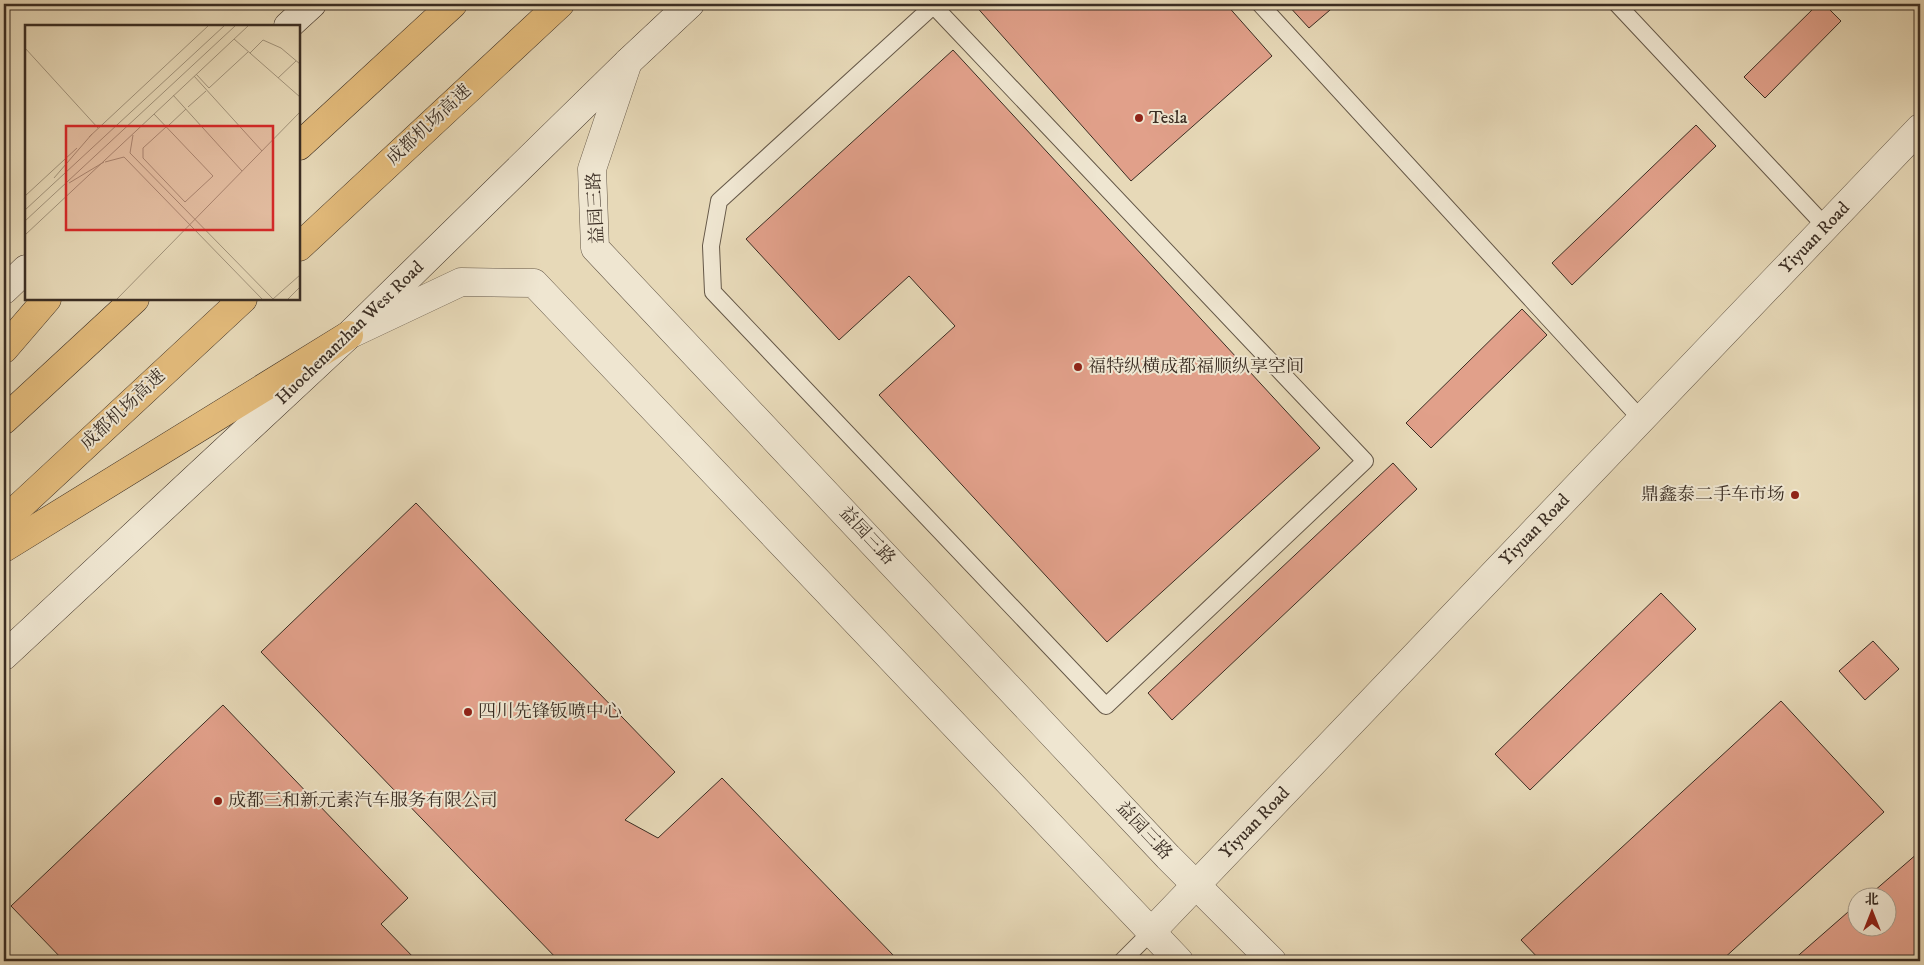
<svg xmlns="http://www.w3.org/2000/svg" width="1924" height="965" viewBox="0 0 1924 965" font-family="'IM FELL DW Pica','Noto Serif SC',serif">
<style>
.building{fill:#e1a08a;stroke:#3a2d23}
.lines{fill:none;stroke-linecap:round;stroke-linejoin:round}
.service-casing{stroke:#655848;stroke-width:18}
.minor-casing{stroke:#655848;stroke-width:29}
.secondary-casing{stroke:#3a2d23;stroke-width:29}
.motorway-casing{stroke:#3a2d23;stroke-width:29}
.service{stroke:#efe6d1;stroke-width:16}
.minor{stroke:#efe6d1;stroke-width:28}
.secondary{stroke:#efe6d1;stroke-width:28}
.motorway{stroke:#e4bc7c;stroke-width:28}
.poi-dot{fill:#8f2418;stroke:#efe6d1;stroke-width:2}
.labels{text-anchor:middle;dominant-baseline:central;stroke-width:4;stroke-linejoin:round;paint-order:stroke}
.poi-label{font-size:18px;fill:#3a2d23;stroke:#efe6d1;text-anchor:start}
.street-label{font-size:18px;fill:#3a2d23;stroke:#efe6d1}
.inset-road{fill:none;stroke:#a2947c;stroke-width:1}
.view{fill:#d62828;fill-opacity:0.15;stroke:#d62828;stroke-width:2.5}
.inset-edge{fill:none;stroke:#3a2d23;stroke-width:2.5}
</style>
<rect width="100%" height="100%" fill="#e7d9b8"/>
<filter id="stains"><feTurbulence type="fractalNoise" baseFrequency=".004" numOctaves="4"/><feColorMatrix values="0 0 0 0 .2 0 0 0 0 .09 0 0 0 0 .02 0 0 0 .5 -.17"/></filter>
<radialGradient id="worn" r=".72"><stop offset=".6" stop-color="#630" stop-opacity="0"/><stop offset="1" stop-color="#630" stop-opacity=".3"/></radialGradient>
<!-- building -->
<g class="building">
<polygon points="4,4 15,4 4,14"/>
<polygon points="974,4 1226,4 1272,56 1131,181"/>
<polygon points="1287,4 1337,4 1309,28"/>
<polygon points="1818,4 1824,4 1841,21 1765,98 1744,77"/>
<polygon points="953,50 1320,448 1107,642 879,395 955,326 909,276 839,340 746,239"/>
<polygon points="1696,125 1716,146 1572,285 1552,263"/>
<polygon points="1522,309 1547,335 1431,448 1406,423"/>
<polygon points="1393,463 1417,489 1172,720 1148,693"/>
<polygon points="416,503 675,772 625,820 658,838 722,778 894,956 889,961 559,961 261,652"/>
<polygon points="1661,593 1696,629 1530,790 1495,754"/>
<polygon points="1873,641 1899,669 1865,700 1839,671"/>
<polygon points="1781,701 1884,812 1721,961 1541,961 1521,940"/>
<polygon points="223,705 408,898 381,924 417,961 64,961 11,906"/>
<polygon points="1918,853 1920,856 1920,961 1792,961 1856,905 1856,928 1886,928 1886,898 1866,898"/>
</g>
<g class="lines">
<!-- service casing -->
<g class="service-casing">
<g id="service">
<polyline points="932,4 1365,461 1106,706 713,292 711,246 719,201 934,5"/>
<polyline points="1260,4 1641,419"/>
<polyline points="1617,4 1826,227"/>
<polyline points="1122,961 1150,933"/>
</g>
</g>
<!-- minor casing -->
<g class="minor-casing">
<g id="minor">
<polyline points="628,62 592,169 595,248 1168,857 1272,961"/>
<polyline points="353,333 461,282 534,283 1179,961"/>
<polyline points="1150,933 1920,128"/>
</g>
</g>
<!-- secondary casing -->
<g class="secondary-casing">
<g id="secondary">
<polyline points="288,26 312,4"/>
<polyline points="4,290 26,269"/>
<polyline points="4,656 349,335 628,62 690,4"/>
</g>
</g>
<!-- motorway casing -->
<g class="motorway-casing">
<g id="motorway">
<polyline points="299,146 453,4"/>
<polyline points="299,247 560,4"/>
<polyline points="4,349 47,299"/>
<polyline points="4,420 135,299"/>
<polyline points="4,521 243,299"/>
<polyline points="4,548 349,335"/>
</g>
</g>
<!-- service -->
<use href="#service" class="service"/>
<!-- minor -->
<use href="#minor" class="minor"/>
<!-- secondary -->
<use href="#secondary" class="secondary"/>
<!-- motorway -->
<use href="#motorway" class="motorway"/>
</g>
<!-- markers -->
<g class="poi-dot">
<circle cx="1139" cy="118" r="5"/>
<circle cx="1078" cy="367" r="5"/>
<circle cx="1795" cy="495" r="5"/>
<circle cx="468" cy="712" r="5"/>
<circle cx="218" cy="801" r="5"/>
</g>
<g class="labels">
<!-- poi labels -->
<g class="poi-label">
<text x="1149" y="118">Tesla</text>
<text x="1088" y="367">福特纵横成都福顺纵享空间</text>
<text x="1785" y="495" text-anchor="end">鼎鑫泰二手车市场</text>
<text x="478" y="712">四川先锋钣喷中心</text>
<text x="228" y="801">成都三和新元素汽车服务有限公司</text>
</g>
<!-- street labels -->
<g class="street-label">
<text transform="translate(429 125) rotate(-43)">成都机场高速</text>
<text transform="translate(596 208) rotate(-93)">益园三路</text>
<text transform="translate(1815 238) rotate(-46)">Yiyuan Road</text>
<text transform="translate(350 333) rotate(-44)">Huochenanzhan West Road</text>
<text transform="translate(123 410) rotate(-43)">成都机场高速</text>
<text transform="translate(1535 530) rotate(-46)">Yiyuan Road</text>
<text transform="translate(867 536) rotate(47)">益园三路</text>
<text transform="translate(1255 823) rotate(-46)">Yiyuan Road</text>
<text transform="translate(1144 831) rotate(47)">益园三路</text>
</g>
</g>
<!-- overview -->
<g transform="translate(25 25)">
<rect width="275" height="275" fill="#e7d9b8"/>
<path class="inset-road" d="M209,14L275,72M0,23L73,103M225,28L238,15L256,23L275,39M171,49L184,63L223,27M169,51L237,126M253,53L271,36M148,70L217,146M163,82L181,66M129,89L188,151L160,177L118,133V123L141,102M144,100L161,84M108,110L105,128L248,274M64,112L183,1M80,137L99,132L237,274M29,153L67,109M44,158L79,137M0,171L52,123M0,185L199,1M0,196L210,1M0,210L223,1M92,274L275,87M248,274L275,250M263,274L275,262"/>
<path class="view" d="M41,101H248V205H41Z"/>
<rect width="275" height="275" class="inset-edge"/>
</g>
<!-- margin -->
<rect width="1924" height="965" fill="none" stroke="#e7d9b8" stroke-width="20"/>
<rect x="5" y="5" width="1914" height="955" fill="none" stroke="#3a2d23" stroke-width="2.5"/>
<rect x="10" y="10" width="1904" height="945" fill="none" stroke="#3a2d23"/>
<!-- north arrow -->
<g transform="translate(1872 912)"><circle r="24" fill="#efe6d1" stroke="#a79c8b"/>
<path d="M0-4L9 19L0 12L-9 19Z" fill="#8f2418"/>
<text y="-8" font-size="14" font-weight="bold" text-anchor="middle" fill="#3a2d23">北</text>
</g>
<rect width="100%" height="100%" filter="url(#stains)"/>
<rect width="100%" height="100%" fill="url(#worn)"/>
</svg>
